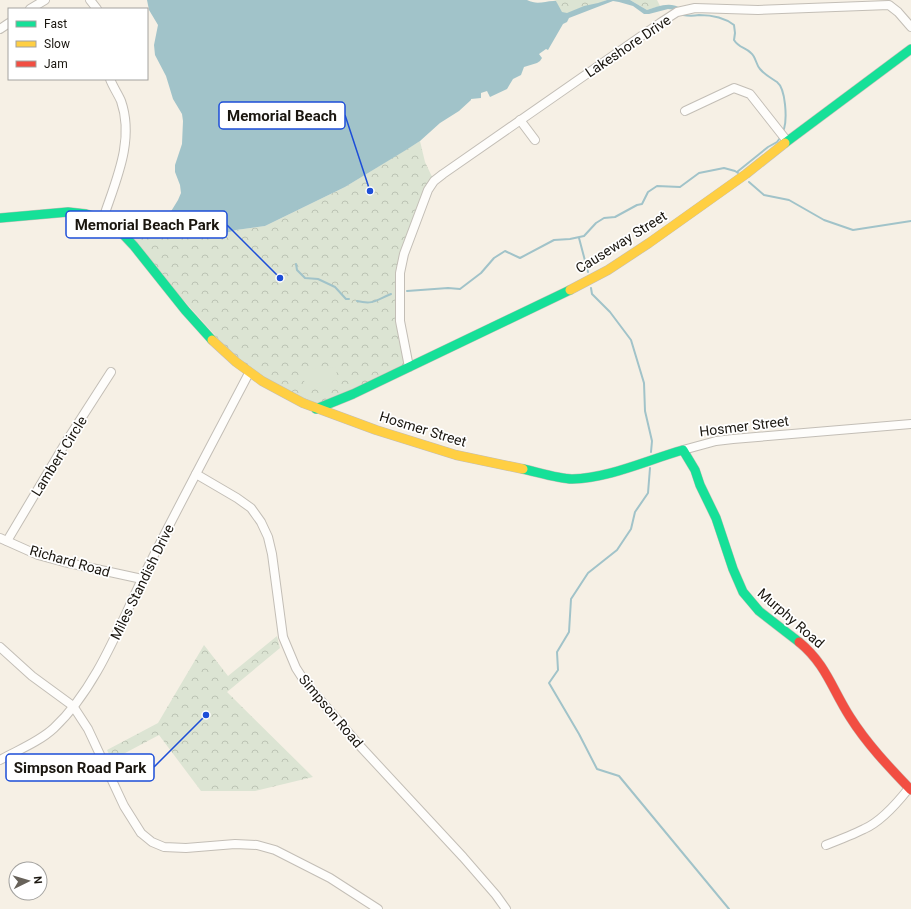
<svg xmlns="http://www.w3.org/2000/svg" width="911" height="909" viewBox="0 0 911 909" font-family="Roboto,sans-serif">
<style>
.forest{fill:url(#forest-crowns)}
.pitch{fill:#dce4d3}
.water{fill:#a1c3c9}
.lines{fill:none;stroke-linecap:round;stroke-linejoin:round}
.stream{stroke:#a1c3c9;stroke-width:2}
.street-casing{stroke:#c3beb6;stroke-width:10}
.fast-casing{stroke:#c3beb6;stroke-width:10}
.slow-casing{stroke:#c3beb6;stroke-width:10}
.jam-casing{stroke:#c3beb6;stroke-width:10}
.street{stroke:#fefdfb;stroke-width:8}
.fast{stroke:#16e098;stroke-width:9}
.slow{stroke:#ffcf43;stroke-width:9}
.jam{stroke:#f24e42;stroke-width:9}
.labels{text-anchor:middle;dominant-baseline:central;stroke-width:3.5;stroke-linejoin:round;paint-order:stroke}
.street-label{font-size:14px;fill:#1a160f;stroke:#fff}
.leader{fill:none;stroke:#1d4ed8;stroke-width:1.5}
.callout-dot{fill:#1d4ed8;stroke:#fff;stroke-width:1.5}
.callout{fill:#fff;stroke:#1d4ed8;stroke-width:1.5}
.callout-label{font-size:15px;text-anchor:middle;font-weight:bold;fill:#1a160f}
</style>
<defs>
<pattern id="forest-crowns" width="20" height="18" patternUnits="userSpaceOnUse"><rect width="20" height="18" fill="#dce4d3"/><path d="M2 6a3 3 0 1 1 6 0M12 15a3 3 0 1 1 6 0" fill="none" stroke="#bcc3b4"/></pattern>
</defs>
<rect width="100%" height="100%" fill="#f6f0e5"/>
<!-- forest -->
<g class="forest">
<polygon points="553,0 607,0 578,12 561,14 556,1"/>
<polygon points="630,0 657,0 660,6 647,10"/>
<polygon points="420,141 425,162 434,181 428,190 399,285 409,367 316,409 249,373 125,235 144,228 172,225 175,229 216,236 236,230 265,226 345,187"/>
<polygon points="277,636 280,648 227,692 313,777 255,791 201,791 159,735 112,760 107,750 158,723 204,645 228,676"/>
</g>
<!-- pitch -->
<polygon class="pitch" points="336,367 338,386 305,389 303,369"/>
<!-- water -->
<path class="water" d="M147,0H527C539,6 545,0 556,1L562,12L567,13L584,6L598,3L607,0H630L647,10C658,6 671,1 682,9L676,10L668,9L649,14H644L633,6L619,2L613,1L569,18L567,22L563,24L548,50L546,49L539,54L542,58L540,61L537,63L524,67L521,75L513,79L507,89L490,97L487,91L481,93V98L471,99V100L459,111L440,123L420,141L406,150L345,187L265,226L236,230L216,236L208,237L184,232L175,229L170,222V213L178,200L181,193L180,185L175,172V165L182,144L183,121L182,114L173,99L166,76L155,55L154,45L158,25L149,10Z"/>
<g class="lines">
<!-- stream -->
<g class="stream">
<path d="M683,15C689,16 693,16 699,15C711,15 725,18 734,25L735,33L734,40C739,48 745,47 751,53C756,57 756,65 760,69C765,75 771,78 777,82C786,89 787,119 784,129"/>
<polyline points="737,172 768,147 777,142 780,138"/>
<polyline points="749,182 764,195 789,200 824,220 853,230 911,221"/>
<polyline points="579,238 588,272"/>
<polyline points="296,264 297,270 305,278 318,279 335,287 346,299 349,299"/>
<polyline points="591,288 592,294 610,312 631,340 644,383 645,411 652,441 651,452"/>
<polyline points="407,291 448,288 460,289 481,273 494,258 505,251 520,258 554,240 570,239 584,236 596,223 604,218 615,217 637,205 642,204 648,192 657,186 680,187 699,173 724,168 735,171 738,173"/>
<path d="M357,301C374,305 376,300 391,294"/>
<polyline points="650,468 648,493 635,512 631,529 617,550 588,573 571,599 569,632 557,652 558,670 549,683 579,734 597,769 619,776 729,909"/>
</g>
<!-- street casing -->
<g class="street-casing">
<g id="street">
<polyline points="90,0 97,9"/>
<polyline points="30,9 45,0"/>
<polyline points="0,29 9,23"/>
<polyline points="685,111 734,88 750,94 787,141"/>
<polyline points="520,120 535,140"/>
<path d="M103,219C115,182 135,141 121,101C118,94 113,87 110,79"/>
<polyline points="409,367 400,321 400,273 404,254 428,190 434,181 443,174 660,23 677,12 695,8 758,10 889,5 898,12 911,27"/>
<polyline points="683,450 716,441 733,439 911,424"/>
<polyline points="196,474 237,498 251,508 261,522 268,537 272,554 283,637 296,668 305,682 360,746 463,857 496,895 506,909"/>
<polyline points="0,538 38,555 64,562 142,579"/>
<polyline points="7,541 66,442 111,372"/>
<polyline points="0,647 32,676 73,706 88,729 124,806 141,833 152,842 164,847 186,848 235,844 257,845 275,850 330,878 378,909"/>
<path d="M0,760C18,750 39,742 54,728C98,687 121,621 147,569C180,503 215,438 249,373"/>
<path d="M826,845C839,840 852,835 864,829C880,822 898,802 909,788"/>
</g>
</g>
<!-- fast casing -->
<g class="fast-casing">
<g id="fast">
<polyline points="785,143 911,49"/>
<polyline points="0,218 68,212 86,214 103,219 118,229 134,246 185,310 212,340"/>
<polyline points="316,409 353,394 570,290"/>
<path d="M523,469C537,472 559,479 572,479C610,478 647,460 683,450L695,470L700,485L716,518L733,569L743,592L759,611L799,642"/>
</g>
</g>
<!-- slow casing -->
<g class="slow-casing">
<g id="slow">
<polyline points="570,290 608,270 649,243 746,174 785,143"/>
<polyline points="212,340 236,362 262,381 303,403 376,430 456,455 523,469"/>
</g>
</g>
<!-- jam casing -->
<g class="jam-casing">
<path id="jam" d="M799,642C826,664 832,689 850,717C867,744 889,767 911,790"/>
</g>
<!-- street -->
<use href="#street" class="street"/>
<!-- fast -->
<use href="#fast" class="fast"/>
<!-- slow -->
<use href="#slow" class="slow"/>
<!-- jam -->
<use href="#jam" class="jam"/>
</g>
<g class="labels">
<!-- street labels -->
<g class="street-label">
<text transform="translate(628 46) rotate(-34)">Lakeshore Drive</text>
<text transform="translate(621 242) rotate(-32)">Causeway Street</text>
<text transform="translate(744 426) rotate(-7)">Hosmer Street</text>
<text transform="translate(423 429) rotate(17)">Hosmer Street</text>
<text transform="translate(59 456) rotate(-58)">Lambert Circle</text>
<text transform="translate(70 561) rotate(16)">Richard Road</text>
<text transform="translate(142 582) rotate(-64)">Miles Standish Drive</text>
<text transform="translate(791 618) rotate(41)">Murphy Road</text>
<text transform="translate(331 711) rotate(50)">Simpson Road</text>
</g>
</g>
<!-- callouts -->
<path class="leader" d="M370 191L345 115M280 278L227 225M206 715L154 767"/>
<g class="callout-dot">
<circle cx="370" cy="191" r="4"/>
<circle cx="280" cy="278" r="4"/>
<circle cx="206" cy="715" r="4"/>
</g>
<g class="callout">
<rect x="219" y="102" width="126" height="27" rx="4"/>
<rect x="66" y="211" width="161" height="27" rx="4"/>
<rect x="6" y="754" width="148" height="27" rx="4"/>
</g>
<g class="callout-label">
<text x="282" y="121">Memorial Beach</text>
<text x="147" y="230">Memorial Beach Park</text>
<text x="80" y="773">Simpson Road Park</text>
</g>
<!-- legend -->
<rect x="8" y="8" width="140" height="72" fill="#ffffff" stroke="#a3a29f"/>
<rect x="16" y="21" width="20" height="6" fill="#16e098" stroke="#a3a29f"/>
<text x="44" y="28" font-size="12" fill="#1a160f">Fast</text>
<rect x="16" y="41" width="20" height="6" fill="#ffcf43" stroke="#a3a29f"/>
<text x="44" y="48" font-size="12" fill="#1a160f">Slow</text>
<rect x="16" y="61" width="20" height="6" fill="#f24e42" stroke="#a3a29f"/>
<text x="44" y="68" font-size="12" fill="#1a160f">Jam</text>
<!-- north arrow -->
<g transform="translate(28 881) rotate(85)"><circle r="19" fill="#ffffff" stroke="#a3a29f"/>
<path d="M0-3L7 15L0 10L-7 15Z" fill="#67625a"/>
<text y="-6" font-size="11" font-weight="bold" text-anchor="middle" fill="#1a160f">N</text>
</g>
</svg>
